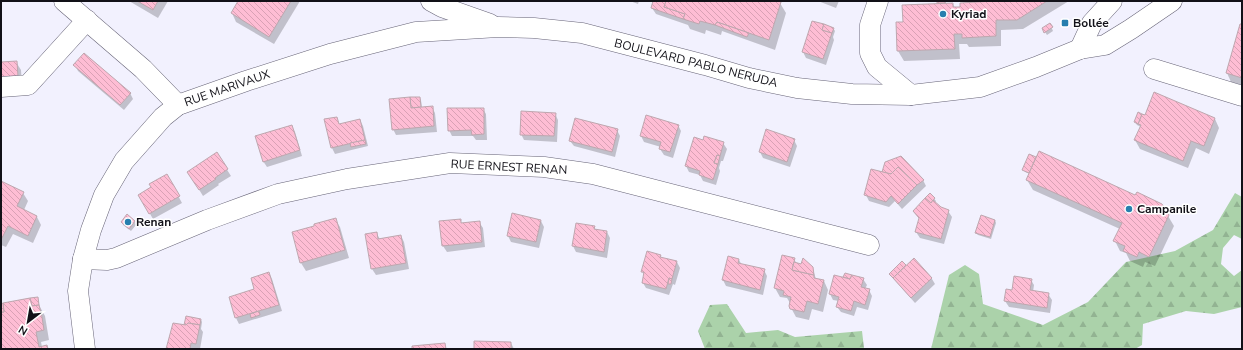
<svg xmlns="http://www.w3.org/2000/svg" width="1243" height="350" viewBox="0 0 1243 350" font-family="'Nunito Sans',sans-serif">
<style>
.forest{fill:url(#forest-firs)}
.shadow{fill:#0003}
.building{fill:url(#building-back-hatch);stroke:#bea7af}
.lines{fill:none;stroke-linecap:round;stroke-linejoin:round}
.minor-casing{stroke:#676477;stroke-width:21}
.minor{stroke:#fff;stroke-width:20}
.poi-dot{fill:#287fae;stroke:#fff;stroke-width:1.5}
.labels{text-anchor:middle;dominant-baseline:central;stroke-width:3;stroke-linejoin:round;paint-order:stroke}
.poi-label{font-size:12px;font-weight:bold;fill:#121118;stroke:#fff;text-anchor:start}
.street-label{font-size:12px;fill:#121118;stroke:#fff}
</style>
<defs>
<pattern id="forest-firs" width="22" height="20" patternUnits="userSpaceOnUse"><rect width="22" height="20" fill="#abd2aa"/><path d="M5 1l3.5 6h-7zM16 11l3.5 6h-7z" fill="#92b392"/></pattern>
<pattern id="building-back-hatch" width="6" height="6" patternUnits="userSpaceOnUse"><rect width="6" height="6" fill="#febdd4"/><path d="M-1 5l2 2M0 0l6 6M5-1l2 2" fill="none" stroke="#d9a1b5"/></pattern>
</defs>
<rect width="100%" height="100%" fill="#f2f1fe"/>
<!-- forest -->
<g class="forest">
<polygon points="1235,193 1242,197 1242,239 1234,235 1223,248 1221,264 1234,276 1242,270 1242,307 1214,314 1186,311 1143,324 1142,345 1135,349 931,349 949,275 965,265 979,274 983,304 1043,325 1088,302 1126,262 1175,251 1213,230"/>
<polygon points="727,304 746,333 778,330 795,337 862,331 864,348 870,349 705,349 698,331 710,305"/>
</g>
<!-- shadow -->
<g class="shadow">
<polygon points="129,1 168,1 158,18"/>
<polygon points="239,1 300,1 274,44 236,22 232,13"/>
<polygon points="630,1 639,1 638,4"/>
<polygon points="655,1 775,1 780,3 786,13 775,50 722,31 721,35 706,30 705,34 690,29 688,25 656,14 652,8"/>
<polygon points="818,1 839,1 836,8"/>
<polygon points="938,1 946,1 946,4 953,4 955,8 961,8 995,1 1069,1 1023,29 1001,30 1001,46 969,47 967,44 959,44 960,59 904,61 898,51 897,23 904,23 938,4"/>
<polygon points="1050,24 1053,31 1047,35 1043,29"/>
<polygon points="1241,25 1242,26 1242,85 1231,82 1227,73"/>
<polygon points="833,28 835,31 833,37 834,40 826,65 806,58 803,52"/>
<polygon points="16,62 21,70 22,85 1,63"/>
<polygon points="75,65 130,93 133,99 124,110 78,71"/>
<polygon points="1155,94 1215,119 1219,128 1209,154 1196,148 1188,168 1140,149 1135,140 1141,127 1137,125 1135,122 1145,116"/>
<polygon points="420,98 421,100 422,108 432,107 435,113 437,132 396,135 393,129"/>
<polygon points="483,109 486,114 487,140 476,140 473,136 452,136 449,130"/>
<polygon points="555,114 558,120 557,142 524,140 521,134"/>
<polygon points="336,118 340,125 360,120 363,126 368,146 335,154 332,148"/>
<polygon points="678,125 681,131 673,158 664,155 660,149 661,147 644,142 641,136"/>
<polygon points="292,127 295,132 302,156 267,167 263,161"/>
<polygon points="617,130 620,136 615,157 574,146 570,141"/>
<polygon points="794,140 797,146 790,167 763,158 760,152"/>
<polygon points="703,141 723,143 727,149 723,161 721,161 719,168 720,171 716,185 703,181 700,175 689,172 686,166"/>
<polygon points="217,154 231,176 218,184 219,185 203,196 192,178"/>
<polygon points="1035,158 1036,160 1136,196 1168,216 1174,226 1155,266 1145,262 1143,267 1130,261 1126,253 1120,251 1115,241 1120,229 1033,190 1027,180 1030,174 1025,172 1024,170"/>
<polygon points="167,175 182,203 153,219 139,195 152,187"/>
<polygon points="923,180 926,186 902,209 895,201 889,207 869,201 866,195"/>
<polygon points="1,182 23,193 28,201 24,210 37,217 41,225 33,243 13,234 6,247 1,245"/>
<polygon points="930,194 936,201 935,203 940,208 948,211 952,217 944,244 920,238 916,232 920,219 914,211"/>
<polygon points="127,216 135,222 136,225 131,231 123,225 122,222"/>
<polygon points="335,219 340,227 349,258 306,271 301,263 293,233 315,227"/>
<polygon points="460,220 462,224 479,222 483,228 485,247 447,252 443,246"/>
<polygon points="995,220 996,223 991,239 978,235 976,233"/>
<polygon points="541,221 544,227 539,248 511,242 508,236"/>
<polygon points="594,227 596,230 607,232 610,238 607,258 576,252 573,246"/>
<polygon points="376,233 380,239 401,236 404,242 409,269 376,275 372,269 366,235"/>
<polygon points="660,255 662,258 677,262 680,268 675,285 673,284 669,295 646,288 643,283 645,276 642,272"/>
<polygon points="783,256 794,259 797,264 812,267 816,279 824,281 828,290 823,312 812,309 809,320 796,317 790,306 790,303 787,298 780,297 775,288"/>
<polygon points="739,260 742,265 764,270 767,276 763,295 726,286 723,280"/>
<polygon points="914,260 932,279 935,284 915,303 892,277 902,263 906,267"/>
<polygon points="269,273 272,279 282,311 239,324 236,318 230,298 255,290"/>
<polygon points="845,274 863,279 867,285 865,289 869,290 872,296 868,310 857,307 854,316 841,312 837,307 839,301 833,300 830,294 844,279"/>
<polygon points="1031,280 1034,285 1033,292 1048,294 1052,300 1050,313 1009,307 1005,301 1013,291"/>
<polygon points="37,298 40,307 45,316 49,340 41,342 42,347 47,346 48,349 1,349 1,305"/>
<polygon points="201,320 202,322 201,329 203,332 200,349 167,349 185,326"/>
<polygon points="511,343 514,349 475,349"/>
</g>
<!-- building -->
<g class="building">
<polygon points="137,1 158,1 153,10"/>
<polygon points="238,1 291,1 269,37 231,13"/>
<polygon points="653,1 666,1 664,7 685,14 683,19 651,8"/>
<polygon points="666,1 778,1 781,2 769,40 717,22 715,25 700,21 699,24 683,19 685,14 664,7"/>
<rect x="937" y="1" width="8" height="2"/>
<polygon points="994,1 1047,1 1017,20 996,20 996,36 962,38 962,34 954,34 955,49 897,51 896,22 903,22 902,5 953,3 953,7 960,7 960,3"/>
<polygon points="812,21 824,24 822,30 832,33 823,59 802,52"/>
<polygon points="717,22 749,33 747,37 715,25"/>
<polygon points="1050,23 1053,27 1044,33 1042,28"/>
<polygon points="824,24 834,28 832,33 822,30"/>
<polygon points="1240,24 1242,24 1242,78 1226,73"/>
<polygon points="84,53 131,93 120,105 73,65"/>
<polygon points="17,61 18,77 1,79 1,62"/>
<polygon points="1154,92 1215,118 1204,146 1191,141 1183,161 1134,140 1141,125 1138,124 1142,114 1145,115"/>
<polygon points="410,97 420,97 421,107 411,108"/>
<polygon points="410,97 411,108 433,106 434,126 392,130 389,99"/>
<polygon points="447,108 484,108 484,134 472,135 471,130 448,131"/>
<polygon points="521,111 556,113 554,136 520,135"/>
<polygon points="1138,112 1142,114 1138,124 1134,122"/>
<polygon points="646,115 679,125 670,152 659,149 661,142 640,136"/>
<polygon points="337,117 339,124 360,119 365,140 331,148 324,119"/>
<polygon points="575,118 618,129 612,152 569,141"/>
<polygon points="292,125 300,150 263,162 255,136"/>
<polygon points="766,129 795,139 787,162 759,152"/>
<polygon points="704,136 724,142 720,156 717,155 714,163 718,164 713,180 699,175 700,171 685,166 694,137 703,140"/>
<polygon points="365,140 366,144 351,147 350,143"/>
<polygon points="1039,151 1135,195 1137,192 1162,204 1169,215 1149,257 1139,252 1137,257 1123,251 1125,246 1113,241 1122,223 1026,180"/>
<polygon points="217,152 228,169 215,178 216,179 199,190 187,172"/>
<polygon points="1029,154 1036,157 1029,173 1022,170"/>
<polygon points="717,155 720,156 718,164 714,163"/>
<polygon points="901,156 924,180 917,185 898,167 891,174 882,172 885,162"/>
<polygon points="898,167 917,185 898,204 891,196 886,202 864,195 871,169 891,174"/>
<polygon points="167,174 180,196 149,214 138,195 151,187 149,184"/>
<polygon points="1,181 24,192 17,206 37,216 28,236 8,226 1,240"/>
<polygon points="930,193 935,198 931,203 925,198"/>
<polygon points="925,198 931,203 933,200 941,207 949,210 941,239 915,232 919,218 913,211"/>
<polygon points="512,213 541,220 536,242 507,236"/>
<polygon points="127,214 135,221 129,229 121,222"/>
<polygon points="981,215 995,220 990,237 975,233"/>
<polygon points="336,218 345,250 300,263 292,232 314,226 314,224"/>
<polygon points="461,219 461,223 480,221 482,242 442,246 439,221"/>
<polygon points="576,223 595,226 594,229 607,231 604,252 572,246"/>
<polygon points="377,232 378,239 401,235 406,263 371,269 365,234"/>
<polygon points="647,251 661,255 660,257 677,261 672,279 669,278 666,289 642,283 644,272 641,272"/>
<polygon points="782,255 795,258 792,270 814,275 814,278 824,280 818,304 807,301 804,312 790,309 789,306 791,297 783,295 784,291 774,288"/>
<polygon points="728,256 739,259 738,263 765,269 760,290 722,280"/>
<polygon points="803,258 813,267 814,275 792,270 794,262 801,264"/>
<polygon points="914,258 932,278 911,298 893,278"/>
<polygon points="902,261 906,265 893,278 889,274"/>
<polygon points="269,272 279,305 235,318 229,297 254,289 251,278"/>
<polygon points="845,273 852,275 850,279 843,277"/>
<polygon points="834,275 850,279 852,275 864,278 861,287 870,289 865,305 854,301 851,311 836,307 839,297 829,294"/>
<polygon points="1014,276 1032,279 1030,290 1049,293 1047,308 1004,301 1006,289 1012,290"/>
<polygon points="669,278 672,279 671,284 668,284"/>
<polygon points="38,297 39,305 32,306 30,298"/>
<polygon points="30,298 32,306 39,305 42,317 44,330 36,332 39,347 47,345 48,349 1,349 1,312 4,312 3,303"/>
<polygon points="3,303 4,312 1,312 1,304"/>
<polygon points="259,311 260,315 251,318 250,314"/>
<polygon points="186,316 201,319 200,325 188,323 186,325 184,325"/>
<polygon points="173,323 186,325 188,323 200,325 196,344 191,343 190,349 166,349"/>
<polygon points="474,341 511,342 511,349 474,349"/>
<polygon points="445,343 446,349 412,349 412,346"/>
</g>
<g class="lines">
<!-- minor casing -->
<g class="minor-casing">
<g id="minor">
<polyline points="64,1 143,69 178,105"/>
<polyline points="431,1 442,7 490,24"/>
<polyline points="878,1 870,25 870,53 877,67 911,95"/>
<polyline points="1080,49 1092,23 1112,1"/>
<polyline points="1154,69 1242,96"/>
<polyline points="1,87 28,85 87,20"/>
<polyline points="83,259 107,260 116,258 207,220 278,194 347,179 450,163 544,167 593,174 869,245"/>
<polyline points="85,349 78,291 83,259 91,230 104,195 124,161 163,117 178,105 246,81 330,54 416,32 498,27 534,28 582,33 705,65 749,78 797,88 852,94 911,95 980,87 1036,67 1080,49 1105,45 1131,29 1172,1"/>
</g>
</g>
<!-- minor -->
<use href="#minor" class="minor"/>
</g>
<!-- markers -->
<g class="poi-dot">
<circle cx="943" cy="14" r="4"/>
<rect x="1061" y="19" width="8" height="8" rx="2"/>
<circle cx="1129" cy="209" r="4"/>
<circle cx="128" cy="222" r="4"/>
</g>
<g class="labels">
<!-- poi labels -->
<g class="poi-label">
<text x="951" y="14">Kyriad</text>
<text x="1073" y="23">Bollée</text>
<text x="1137" y="209">Campanile</text>
<text x="136" y="222">Renan</text>
</g>
<!-- street labels -->
<g class="street-label">
<text transform="translate(696 63) rotate(14)">BOULEVARD PABLO NERUDA</text>
<text transform="translate(227 88) rotate(-19)">RUE MARIVAUX</text>
<text transform="translate(509 167) rotate(3)">RUE ERNEST RENAN</text>
</g>
</g>
<!-- border -->
<rect width="1243" height="350" fill="none" stroke="#121118" stroke-width="4"/>
<!-- north arrow -->
<g transform="translate(28 322) rotate(211)" stroke="#ffffff" stroke-width="3" paint-order="stroke">
<path d="M0-3L7 15L0 10L-7 15Z" fill="#121118"/>
<text y="-6" font-size="11" font-weight="bold" text-anchor="middle" fill="#121118">N</text>
</g>
</svg>
